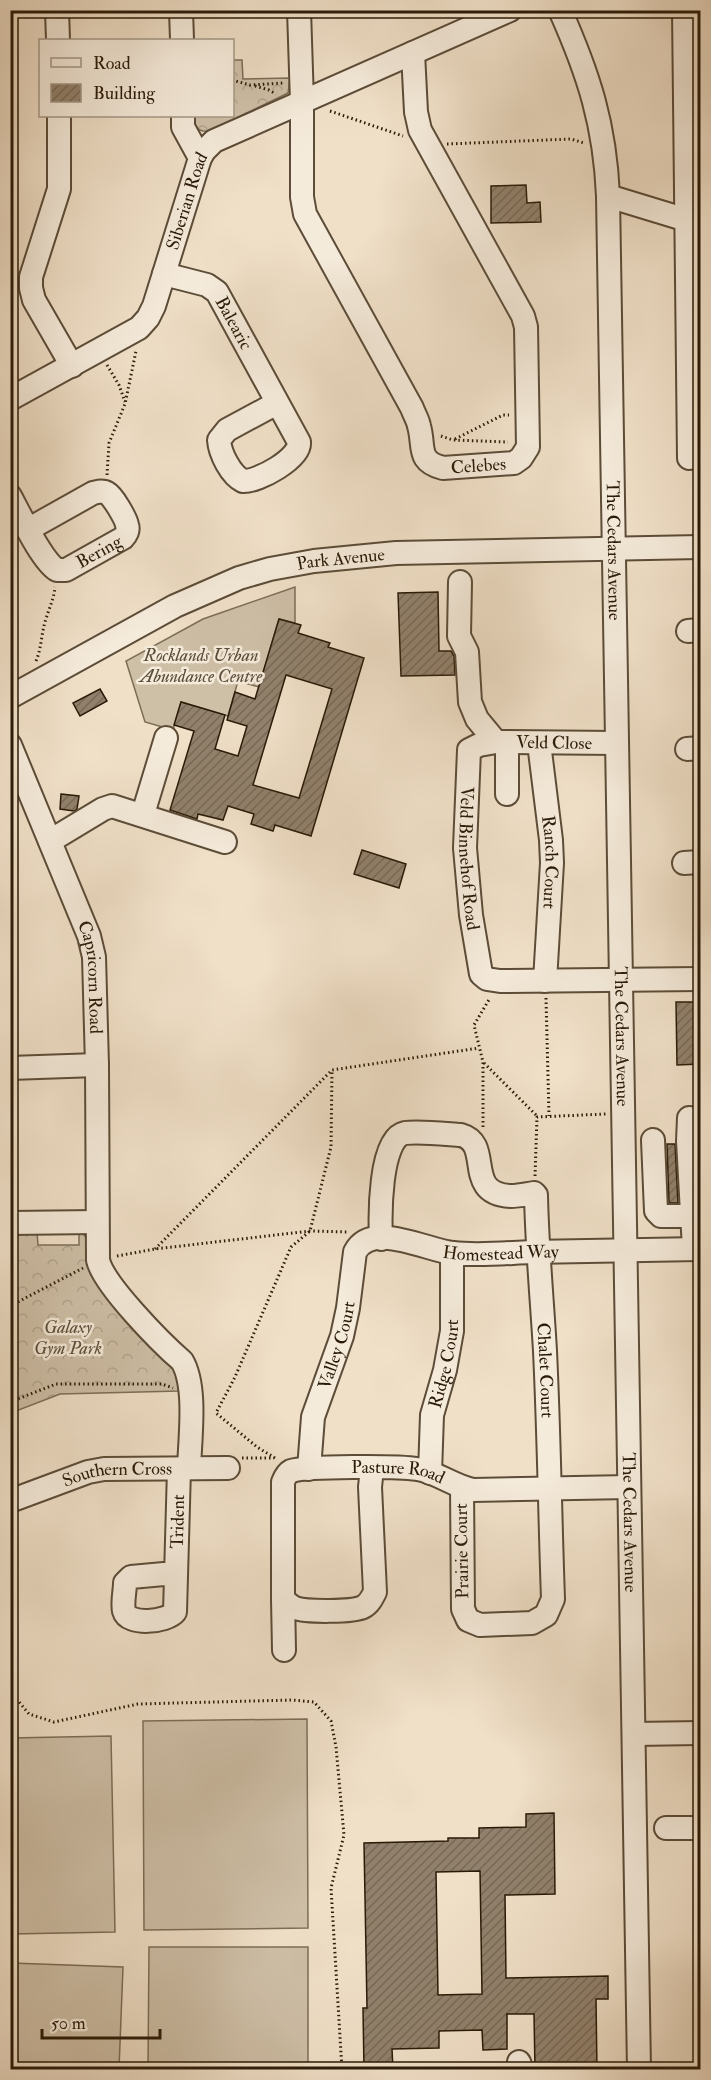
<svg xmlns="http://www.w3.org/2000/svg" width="711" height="2080" viewBox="0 0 711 2080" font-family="'IM FELL Double Pica',serif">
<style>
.forest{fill:url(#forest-crowns);stroke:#7c6d58;stroke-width:1.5}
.garden{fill:#cebfa7;stroke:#7c6d58;stroke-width:1.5}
.building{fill:url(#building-hatch);stroke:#2a1b08;stroke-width:1.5;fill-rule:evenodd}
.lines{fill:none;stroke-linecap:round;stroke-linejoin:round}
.minor-casing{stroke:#5c4c38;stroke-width:26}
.path{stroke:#2a1b08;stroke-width:3;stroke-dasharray:1.5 3;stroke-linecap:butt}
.minor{stroke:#f5ebdb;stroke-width:22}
.labels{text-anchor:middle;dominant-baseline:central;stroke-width:5;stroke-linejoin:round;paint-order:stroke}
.street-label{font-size:18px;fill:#2a1b08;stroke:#f5ebdb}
.park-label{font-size:18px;font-style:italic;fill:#5b4c38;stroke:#f5ebdb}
</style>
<defs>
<pattern id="forest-crowns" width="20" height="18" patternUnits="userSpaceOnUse" patternTransform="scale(1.5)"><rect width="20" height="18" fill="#cebfa7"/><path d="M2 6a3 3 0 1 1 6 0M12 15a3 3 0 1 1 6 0" fill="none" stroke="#b1a48e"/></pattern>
<pattern id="building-hatch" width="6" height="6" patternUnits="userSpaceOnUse" patternTransform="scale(1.5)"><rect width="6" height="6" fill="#91816c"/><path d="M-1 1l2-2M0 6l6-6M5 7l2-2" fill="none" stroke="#776957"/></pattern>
</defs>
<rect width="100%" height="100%" fill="#f0e0c8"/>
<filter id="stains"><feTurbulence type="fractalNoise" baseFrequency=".00333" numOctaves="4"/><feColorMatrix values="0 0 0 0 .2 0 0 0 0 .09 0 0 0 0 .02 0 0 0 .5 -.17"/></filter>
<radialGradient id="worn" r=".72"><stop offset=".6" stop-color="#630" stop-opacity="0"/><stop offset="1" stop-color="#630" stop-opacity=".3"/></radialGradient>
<!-- forest -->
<g class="forest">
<path d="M233,60H242L243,79L290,78L288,93L210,131C199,133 193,126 193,116H232Z"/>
<path d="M11,1232H37L38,1245H79V1232C94,1235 86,1267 94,1280L175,1371L178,1377L179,1391L60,1394L11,1413Z"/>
</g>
<!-- garden -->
<g class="garden">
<polygon points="295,587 295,623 279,619 259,687 238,681 228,716 181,702 173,730 145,722 126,661 203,619"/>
<polygon points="307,1719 308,1928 144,1930 143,1721"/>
<polygon points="111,1736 115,1932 11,1934 11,1738"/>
<polygon points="149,1947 308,1947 308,2069 148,2069"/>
<polygon points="11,1963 123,1967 119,2069 11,2069"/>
</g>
<!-- building -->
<g class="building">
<polygon points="526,185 527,203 540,202 541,222 491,223 491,186"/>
<polygon points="438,592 439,651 451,651 454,656 455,675 401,676 398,593"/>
<path d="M279,619L301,625L298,633L330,643L328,647L364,658L311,836L275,825L273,831L251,824L254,814L228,806L223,820L198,814L197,819L170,810L194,731L174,725L181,702L225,715L215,749L238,756L247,726L227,720L235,692L255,699ZM286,675L332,689L299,798L253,785Z"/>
<polygon points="100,689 107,701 80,716 73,703"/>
<polygon points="61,794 79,796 77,809 74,811 60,809"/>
<polygon points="362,850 406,864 399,888 354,874"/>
<polygon points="676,1002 700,1002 700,1064 677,1065"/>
<polygon points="667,1144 675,1144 678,1203 669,1203"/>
<path d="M554,1813L555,1894L505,1895L506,1978L608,1976V1999H596L597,2070H535L534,2014H507V2049L483,2050L482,2030L439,2031V2048L392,2049L393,2070H364L363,2008H367L364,1843L448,1841V1838H479V1828L526,1827V1814ZM480,1871L482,1994L438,1995L436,1872Z"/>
</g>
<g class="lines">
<!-- minor casing -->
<g class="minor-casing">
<g id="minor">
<polyline points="57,10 58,40"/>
<polyline points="181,10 182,40"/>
<path id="s1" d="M299,10L302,102V197L305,214L412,408C414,414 418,420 419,426C425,447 416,461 443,468L514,463L521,458L528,447L526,327L523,316L420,130L416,112L413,53"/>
<path id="s2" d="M560,10C589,75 605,125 608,196L639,2070"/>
<polyline points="684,10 689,458"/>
<polyline points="59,116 59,189 31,277 31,288 34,300 72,366"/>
<polyline points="183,116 183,127 200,158"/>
<polyline points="608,196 700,224"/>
<path id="s3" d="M164,274L207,285L217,292L299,442C301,458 258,482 243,481C231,475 220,454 219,440L227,430L277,403"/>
<path id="s4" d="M10,399L139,328L148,318L154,306L200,158L204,151L214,141L510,10"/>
<path id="s5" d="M10,496C20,514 41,560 57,570H66L123,538C126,535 129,530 127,525C126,519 113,496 107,493C102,490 98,492 93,493L29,529"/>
<polyline points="460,582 459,636 467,652 470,702 477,719 496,742"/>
<polyline points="688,631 700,630"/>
<path id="s6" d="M10,697L175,606L239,578L270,569L314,561L396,553L700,547"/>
<path id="s7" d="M539,743L551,840L552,863L545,981"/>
<path id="s8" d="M617,743L496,742L479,745L469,750L465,848L471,915L481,974L487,979L500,981L700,979"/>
<path id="s9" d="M10,745L89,936L94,957L97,1065L98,1260C103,1284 161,1343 182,1361C197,1386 190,1438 189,1468"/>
<polyline points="687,749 700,748"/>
<polyline points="507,794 507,742"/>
<polyline points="143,814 166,738"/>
<polyline points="50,841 103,809 112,806 225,842"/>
<polyline points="684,863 700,862"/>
<polyline points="10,1068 97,1065"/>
<polyline points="689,1118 688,1141 694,1249"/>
<polyline points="653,1140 656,1211 661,1216 692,1216"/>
<polyline points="10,1223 97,1222"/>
<path id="s10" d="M381,1239C380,1218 379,1138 405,1133C419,1131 446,1134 461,1135C494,1144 462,1194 511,1196C519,1196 527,1194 534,1193L536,1195C537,1247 542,1299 545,1351C549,1434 550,1516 553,1599L546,1615L532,1623L480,1625L468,1620L463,1609L462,1488"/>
<path id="s11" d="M372,1468L370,1487L375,1592C372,1598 369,1604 363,1607C353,1612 306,1612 295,1608C290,1606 287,1603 283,1599V1482C285,1477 287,1473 291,1471C306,1466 399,1466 417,1469C437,1472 453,1486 473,1490L629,1487"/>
<path id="s12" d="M309,1469L313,1417L342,1336L348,1308L355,1252C372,1220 428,1251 453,1253C478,1256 506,1253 531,1252C588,1251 644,1250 700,1249"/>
<path id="s13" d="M430,1473L432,1415L445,1370L452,1331V1253"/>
<path id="s14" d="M10,1501L88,1472L104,1469L228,1468"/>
<path id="s15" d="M175,1573L131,1577L125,1583C125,1591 122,1603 124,1611C128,1626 167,1622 175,1612L179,1469"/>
<polyline points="283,1599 284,1650"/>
<polyline points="634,1734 700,1733"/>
<polyline points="666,1828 700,1828"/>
<polyline points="519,2062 522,2070"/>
</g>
</g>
<!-- path -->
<g class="path">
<polyline points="232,80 250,85 284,83"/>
<polyline points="255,86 269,90 276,94"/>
<polyline points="330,111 403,136"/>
<polyline points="447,144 571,139 584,143"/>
<polyline points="107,365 119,385 125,402"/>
<polyline points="441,436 453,440 508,442"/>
<polyline points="455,439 503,415 509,415"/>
<polyline points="107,475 109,443 125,404 136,351"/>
<path d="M36,661C42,647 41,633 46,619C49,608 54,599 55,587"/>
<polyline points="546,998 549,1116"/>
<polyline points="484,1063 537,1116"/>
<polyline points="483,1127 483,1062 474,1025 490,998"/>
<polyline points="535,1176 537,1117 606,1114"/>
<polyline points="155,1249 332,1070 479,1048"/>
<polyline points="117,1256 155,1249 310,1231 349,1232"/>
<polyline points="10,1306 83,1268"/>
<polyline points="10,1402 56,1384 162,1384 173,1388"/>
<polyline points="242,1458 274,1458"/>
<polyline points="275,1458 257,1447 216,1413 235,1377 291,1247 310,1231 331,1147 332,1070"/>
<polyline points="10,1687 14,1696 29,1714 54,1722 138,1704 292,1700 314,1702 331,1721 336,1747 344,1835 331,1888 342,2070"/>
</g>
<!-- minor -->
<use href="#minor" class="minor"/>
</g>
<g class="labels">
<!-- street labels -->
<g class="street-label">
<text stroke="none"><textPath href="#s4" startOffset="284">Siberian Road</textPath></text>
<text stroke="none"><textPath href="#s3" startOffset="92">Balearic</textPath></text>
<text stroke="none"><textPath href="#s1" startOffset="534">Celebes</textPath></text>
<text stroke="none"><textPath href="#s2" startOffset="548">The Cedars Avenue</textPath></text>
<text stroke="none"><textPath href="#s5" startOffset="135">Bering</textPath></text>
<text stroke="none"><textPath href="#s6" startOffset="362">Park Avenue</textPath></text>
<text transform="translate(554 743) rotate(1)">Veld Close</text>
<text stroke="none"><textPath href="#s8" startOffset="258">Veld Binnehof Road</textPath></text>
<text stroke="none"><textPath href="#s7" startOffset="120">Ranch Court</textPath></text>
<text stroke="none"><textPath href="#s9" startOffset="248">Capricorn Road</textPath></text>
<text stroke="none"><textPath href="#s2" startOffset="1034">The Cedars Avenue</textPath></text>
<text stroke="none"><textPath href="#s12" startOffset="376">Homestead Way</textPath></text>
<text stroke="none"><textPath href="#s12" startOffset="128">Valley Court</textPath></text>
<text stroke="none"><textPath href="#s13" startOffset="111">Ridge Court</textPath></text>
<text stroke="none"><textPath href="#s10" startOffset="459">Chalet Court</textPath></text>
<text stroke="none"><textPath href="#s11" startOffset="466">Pasture Road</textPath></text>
<text stroke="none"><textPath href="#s14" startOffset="112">Southern Cross</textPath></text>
<text stroke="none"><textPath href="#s15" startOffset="228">Trident</textPath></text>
<text stroke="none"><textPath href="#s2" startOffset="1520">The Cedars Avenue</textPath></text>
<text transform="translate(462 1551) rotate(-91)">Prairie Court</text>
</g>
<!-- park labels -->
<g class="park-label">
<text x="201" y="655">Rocklands Urban<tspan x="201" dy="21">Abundance Centre</tspan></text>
<text x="68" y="1327">Galaxy<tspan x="68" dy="21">Gym Park</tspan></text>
</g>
</g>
<!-- margin -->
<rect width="711" height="2080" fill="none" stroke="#f0e0c8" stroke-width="36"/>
<rect x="12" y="12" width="687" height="2056" fill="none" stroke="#2a1b08" stroke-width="3"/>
<rect x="18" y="18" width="675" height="2044" fill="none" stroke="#2a1b08" stroke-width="1.5"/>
<!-- legend -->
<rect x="39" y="39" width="195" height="78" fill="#f5ebdb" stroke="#a49887" stroke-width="1.5"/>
<rect x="51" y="58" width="30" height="9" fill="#f5ebdb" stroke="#a49887" stroke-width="1.5"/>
<text x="93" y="69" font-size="18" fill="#2a1b08">Road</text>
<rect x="51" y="84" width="30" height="18" fill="url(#building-hatch)" stroke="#a49887" stroke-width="1.5"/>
<text x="93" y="99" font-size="18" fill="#2a1b08">Building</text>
<!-- scale -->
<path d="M42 2029v9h118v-9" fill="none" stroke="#2a1b08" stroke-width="3"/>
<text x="51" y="2029" font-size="18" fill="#2a1b08" stroke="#f5ebdb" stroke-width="4.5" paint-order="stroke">50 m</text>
<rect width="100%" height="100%" filter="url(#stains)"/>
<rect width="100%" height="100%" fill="url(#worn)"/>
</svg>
